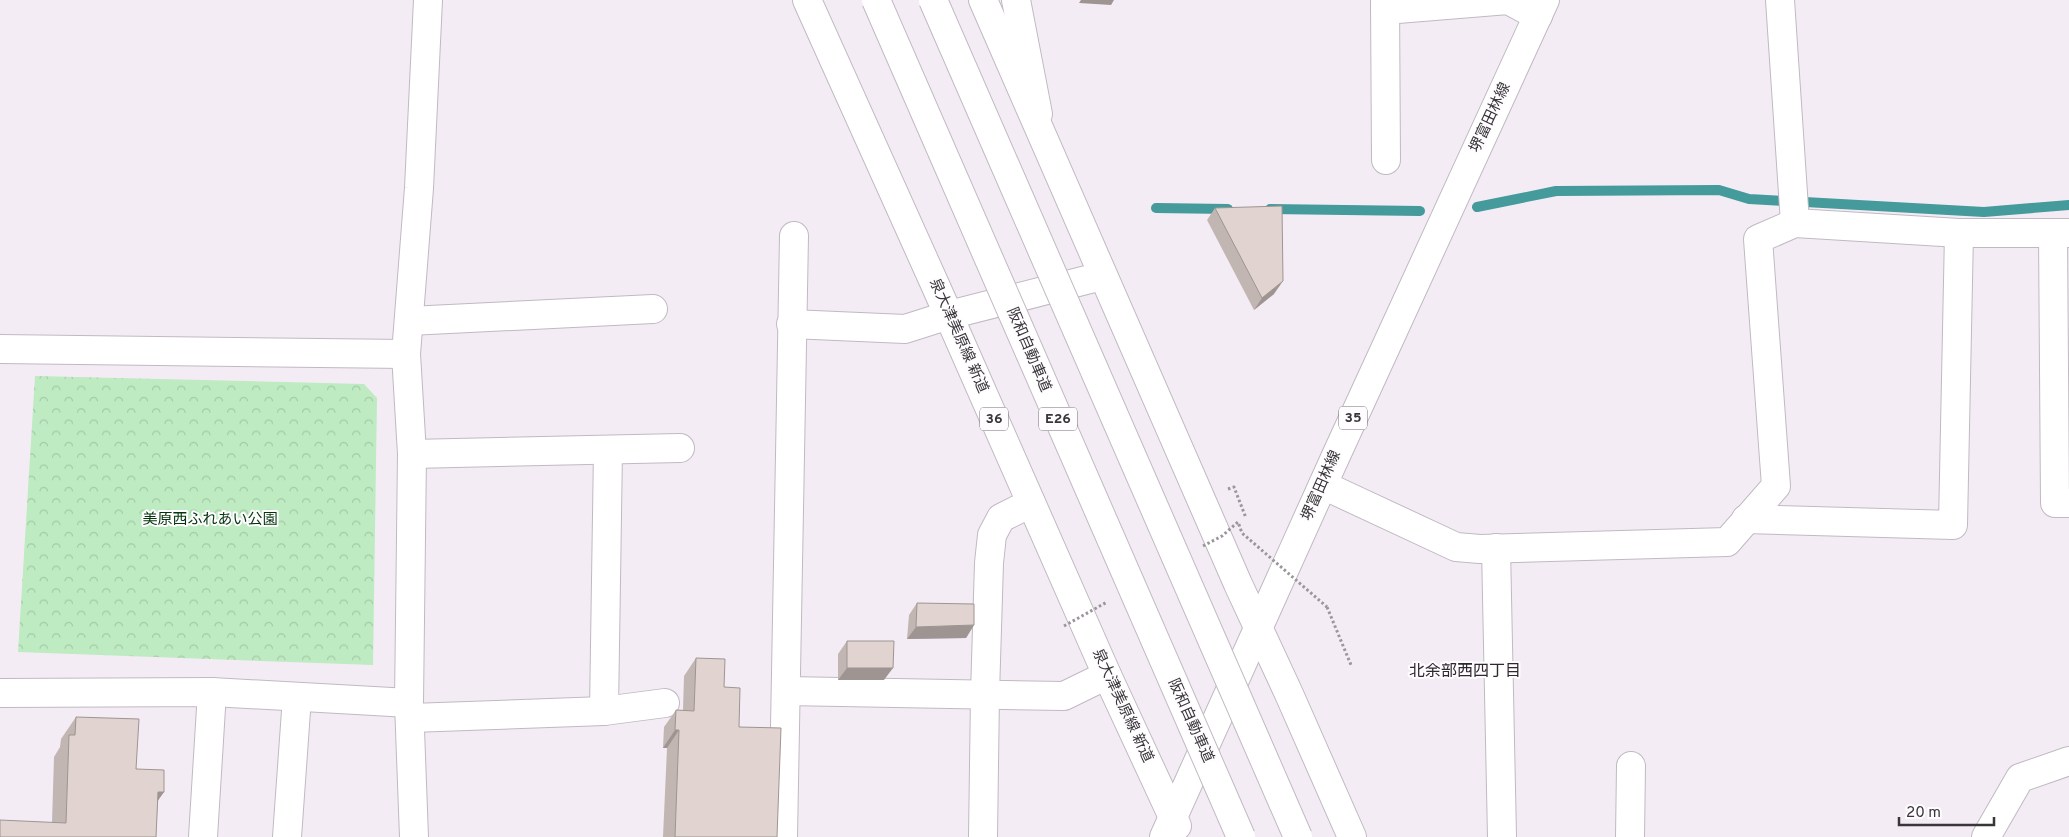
<svg xmlns="http://www.w3.org/2000/svg" width="2069" height="837" viewBox="0 0 2069 837" font-family="Overpass,'Noto Sans JP',sans-serif">
<style>
.forest{fill:url(#forest-crowns)}
.lines{fill:none;stroke-linecap:round;stroke-linejoin:round}
.stream{stroke:#459a9b;stroke-width:10}
.minor-casing{stroke:#c1b9c2;stroke-width:30}
.major-casing{stroke:#c1b9c2;stroke-width:30}
.path{stroke:#9b959c;stroke-width:3;stroke-dasharray:2.5 2.5;stroke-linecap:butt}
.minor{stroke:#fff;stroke-width:28}
.major{stroke:#fff;stroke-width:28}
.highway-bridge-casing{stroke:#c1b9c2;stroke-width:30;stroke-linecap:butt}
.path-bridge{stroke:#9b959c;stroke-width:3;stroke-dasharray:2.5 2.5;stroke-linecap:butt}
.highway-bridge{stroke:#fff;stroke-width:28}
.wall{fill:#c2b6b3}
.shaded-wall{fill:#9e9492}
.building{fill:#e1d4d0;stroke:#9e9492}
.labels{text-anchor:middle;dominant-baseline:central;stroke-width:4;stroke-linejoin:round;paint-order:stroke}
.shield{fill:#fefcfe;stroke:#747175;stroke-width:1}
.shield-label{font-size:14px;font-weight:bold;fill:#39363a}
.street-label{font-size:15px;fill:#39363a;stroke:#fefcfe}
.park-label{font-size:15px;fill:#03340e;stroke:#fefcfe}
.neighbourhood-label{font-size:16px;fill:#2e282f;stroke:#fefcfe}
</style>
<defs>
<pattern id="forest-crowns" width="20" height="18" patternUnits="userSpaceOnUse" patternTransform="scale(1.25)"><rect width="20" height="18" fill="#beebc1"/><path d="M2 6a3 3 0 1 1 6 0M12 15a3 3 0 1 1 6 0" fill="none" stroke="#a4caa7"/></pattern>
</defs>
<rect width="100%" height="100%" fill="#f4ecf5"/>
<!-- forest -->
<polygon class="forest" points="35,376 364,384 377,398 373,665 18,652"/>
<g class="lines">
<!-- stream -->
<g class="stream">
<polyline points="1477,207 1556,191 1719,190 1749,199 1984,212 2069,205"/>
<polyline points="1156,208 1228,209"/>
<polyline points="1270,209 1420,211"/>
</g>
<!-- minor casing -->
<g class="minor-casing">
<g id="minor">
<polyline points="1016,0 1038,114"/>
<polyline points="1385,0 1386,160"/>
<polyline points="1780,0 1795,223"/>
<polyline points="1385,10 1508,0 1538,16"/>
<polyline points="2053,233 2055,503 2069,503"/>
<polyline points="409,321 653,309"/>
<polyline points="791,324 905,329 949,315"/>
<polyline points="0,349 406,354"/>
<polyline points="412,454 680,448"/>
<polyline points="1323,485 1456,547 1480,549 1727,542 1776,486 1758,239 1795,223 1959,233 2069,233"/>
<polyline points="1746,519 1953,525 1959,233"/>
<polyline points="1496,548 1502,837"/>
<polyline points="786,691 1064,696 1107,675"/>
<polyline points="0,693 212,692 409,703"/>
<polyline points="604,711 608,450"/>
<polyline points="411,718 604,711 665,703"/>
<polyline points="203,837 212,692"/>
<polyline points="287,837 297,697"/>
<polyline points="414,837 409,703 412,454 406,354 419,188 428,0"/>
<polyline points="783,837 794,236"/>
<polyline points="983,837 985,694 989,563 992,535 1001,518 1031,503"/>
<polyline points="1630,837 1631,766"/>
<polyline points="1986,837 2020,778 2069,761"/>
</g>
</g>
<!-- major casing -->
<g class="major-casing">
<g id="major">
<polyline points="807,0 937,289 1107,675 1177,826"/>
<polyline points="983,0 1238,584 1289,694 1352,837"/>
<polyline points="949,315 1102,276"/>
<polyline points="1164,837 1334,460 1545,0"/>
</g>
</g>
<!-- path -->
<g class="path">
<polyline points="1228,489 1234,487 1246,518"/>
<polyline points="1327,607 1351,665"/>
</g>
<!-- minor -->
<use href="#minor" class="minor"/>
<!-- major -->
<use href="#major" class="major"/>
<!-- highway-bridge casing -->
<g class="highway-bridge-casing">
<g id="highway-bridge">
<polyline points="876,0 1241,837"/>
<polyline points="933,0 1298,837"/>
</g>
</g>
<!-- path-bridge -->
<g class="path-bridge">
<polyline points="1203,546 1222,536 1238,522 1242,533 1327,607"/>
<polyline points="1064,626 1107,602"/>
</g>
<!-- highway-bridge -->
<use href="#highway-bridge" class="highway-bridge"/>
</g>
<!-- wall -->
<g class="wall">
<polygon points="1215,208 1274,294 1254,310 1207,220"/>
<polygon points="917,603 974,625 966,638 907,639 909,615"/>
<polygon points="847,641 884,680 838,680 838,654"/>
<polygon points="696,658 724,687 739,727 777,837 663,837 667,748 663,748 664,727 676,710 683,710 684,676"/>
<polygon points="76,717 164,792 158,800 156,837 52,822 54,757 60,747 61,739"/>
</g>
<!-- shaded-wall -->
<g class="shaded-wall">
<polygon points="1081,0 1114,0 1111,5 1079,3"/>
<polygon points="1283,281 1274,294 1254,310 1262,298"/>
<polygon points="974,625 966,638 907,639 916,627"/>
<polygon points="847,668 893,668 884,680 838,680"/>
<polygon points="675,730 679,730 667,748 663,748"/>
<polygon points="158,792 164,792 149,813"/>
</g>
<!-- building -->
<g class="building">
<polygon points="1282,206 1283,281 1262,298 1215,208"/>
<polygon points="917,603 974,604 974,625 916,627"/>
<polygon points="847,641 894,641 893,668 847,668"/>
<polygon points="696,658 725,659 724,687 740,688 739,727 781,728 777,837 675,837 679,730 675,730 676,710 694,711"/>
<polygon points="76,717 139,719 136,769 164,770 164,792 158,792 156,837 0,837 0,820 66,823 69,735 75,735"/>
</g>
<g class="labels">
<!-- shield labels -->
<g class="shield">
<rect x="1339" y="406.5" width="28" height="23" rx="4"/>
<rect x="980" y="407.5" width="28" height="23" rx="4"/>
<rect x="1039" y="407.5" width="38" height="23" rx="4"/>
</g>
<g class="shield-label">
<text x="1353" y="418">35</text>
<text x="994" y="419">36</text>
<text x="1058" y="419">E26</text>
</g>
<!-- street labels -->
<g class="street-label">
<text transform="translate(1491 118) rotate(-65)">堺富田林線</text>
<text transform="translate(958 336) rotate(66)">泉大津美原線 新道</text>
<text transform="translate(1028 350) rotate(67)">阪和自動車道</text>
<text transform="translate(1322 486) rotate(-66)">堺富田林線</text>
<text transform="translate(1122 706) rotate(65)">泉大津美原線 新道</text>
<text transform="translate(1190 721) rotate(66)">阪和自動車道</text>
</g>
<!-- park labels -->
<g class="park-label">
<text x="210" y="520">美原西ふれあい公園</text>
</g>
<!-- neighbourhood labels -->
<g class="neighbourhood-label">
<text x="1465" y="672">北余部西四丁目</text>
</g>
</g>
<!-- scale -->
<path d="M1899 817v8h95v-8" fill="none" stroke="#39363a" stroke-width="2.5"/>
<text x="1906" y="817" font-size="15" fill="#39363a" stroke="#fefcfe" stroke-width="4" paint-order="stroke">20 m</text>
</svg>
